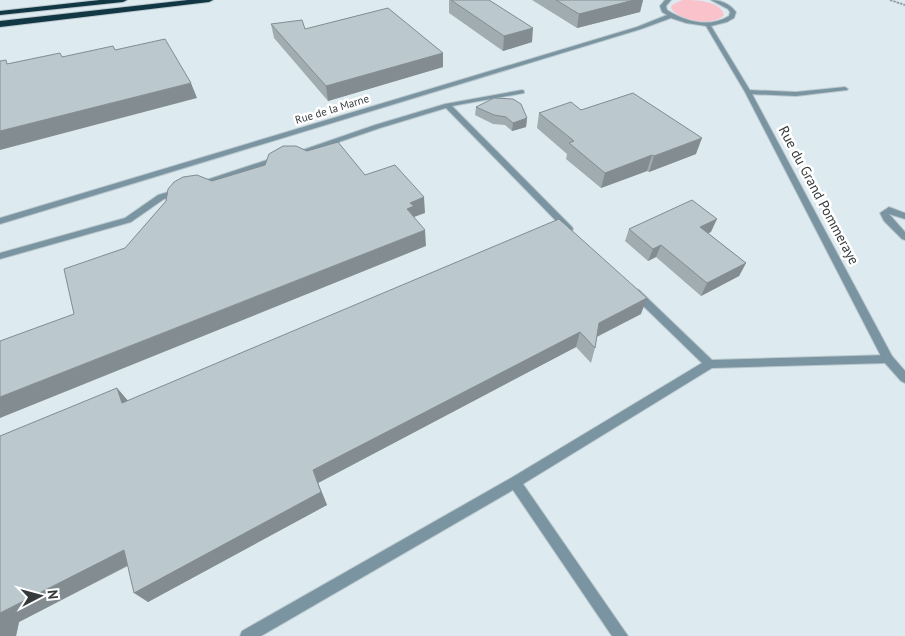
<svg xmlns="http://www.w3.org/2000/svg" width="905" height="636" viewBox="0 0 905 636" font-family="'PT Sans',sans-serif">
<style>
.green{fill:#fac3cc}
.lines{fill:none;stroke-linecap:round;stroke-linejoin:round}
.lane-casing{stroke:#bbc8cd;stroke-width:2}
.street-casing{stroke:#bbc8cd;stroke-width:2}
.highway-casing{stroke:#bbc8cd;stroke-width:2}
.path{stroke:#95a0a4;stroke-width:2;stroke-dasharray:2.5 1;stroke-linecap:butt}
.lane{fill:#7a95a1;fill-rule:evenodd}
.street{fill:#7a95a1;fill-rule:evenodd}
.highway{fill:#123744;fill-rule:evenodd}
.wall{fill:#a1acb1}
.shaded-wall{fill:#838c90}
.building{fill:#bbc8ce;stroke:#838c90}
.labels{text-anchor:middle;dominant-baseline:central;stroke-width:5;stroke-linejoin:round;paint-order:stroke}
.far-street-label{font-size:11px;fill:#353a3c;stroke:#fff}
.street-label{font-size:14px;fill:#353a3c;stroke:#fff}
</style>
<rect width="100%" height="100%" fill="#ddebf1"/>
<!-- green -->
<path class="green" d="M682,0C695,0 720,0 724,15C713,27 679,22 671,8L672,5Z"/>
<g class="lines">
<!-- lane casing -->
<g class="lane-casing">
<g id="lane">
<polygon points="845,87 848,89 847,90 796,96 748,94 745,92 748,90 796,92"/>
<polygon points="522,90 524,91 524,93 452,106 572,227 573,229 572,231 566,231 446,108 380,128 295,157 289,157 288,155 375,125 445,104"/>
<polygon points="276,157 282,157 283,159 203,187 197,187 196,185 197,183"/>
<polygon points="179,189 183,192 182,194 164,199 131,222 0,259 0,253 125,218 158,195"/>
<polygon points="889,207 905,213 905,219 889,214 905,232 905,240 902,239 884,221 880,213"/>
<polygon points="636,289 639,290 712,360 888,355 892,356 893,359 892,362 888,363 712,368 523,484 628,636 612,636 513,490 261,636 240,636 242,631 511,478 702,363 633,296 631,293 633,290"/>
</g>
</g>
<!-- street casing -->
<g class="street-casing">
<path id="street" d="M665,0H671L666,6L667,10C686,22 709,28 729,16L730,12L728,9L711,0C721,0 730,4 736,12L734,18L727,22L711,26L751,92L892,356L905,371V383L901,381L884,362L745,92L706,26L686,23L671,18L641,29L0,224V218L637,27L667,15L662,12L660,6Z"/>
</g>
<!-- highway casing -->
<g class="highway-casing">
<g id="highway">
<polygon points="100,0 127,0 123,2 0,15 0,11"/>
<polygon points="188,0 213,0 209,2 0,27 0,21"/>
</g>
</g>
<!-- path -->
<polyline class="path" points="890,0 905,5"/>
<!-- lane -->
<use href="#lane" class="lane"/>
<!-- street -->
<use href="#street" class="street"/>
<!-- highway -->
<use href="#highway" class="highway"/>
</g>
<!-- wall -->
<g class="wall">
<polygon points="449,0 489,0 532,42 503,51 449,13"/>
<polygon points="532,0 643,0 640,12 577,28"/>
<polygon points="271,24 305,29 443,53 443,67 328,101 274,38"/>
<polygon points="476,107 527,118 526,127 512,131 505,125 493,124 475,115"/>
<polygon points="581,110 696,154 649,172 647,171 601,188 566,159 567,154 537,128 539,113"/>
<polygon points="629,229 711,232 708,233 746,263 739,276 701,296 656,257 648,261 625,241"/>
<polygon points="641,314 597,337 595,348 591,363 576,347 318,483 327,505 148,602 128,566 19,622 16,636 0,636 117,388 128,401"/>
</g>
<!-- shaded-wall -->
<g class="shaded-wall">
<polygon points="633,0 643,0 640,12 577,28 579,14"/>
<polygon points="533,28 532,42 503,51 504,36"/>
<polygon points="443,53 443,67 328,101 326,86"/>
<polygon points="191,83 197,98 0,150 0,131"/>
<polygon points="527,118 526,127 512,131 513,123"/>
<polygon points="702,138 696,154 649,172 654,156"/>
<polygon points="652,155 647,171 601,188 605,173"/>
<polygon points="424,197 425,213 414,217 407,209 410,203"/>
<polygon points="717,219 711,232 694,239 700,227"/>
<polygon points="425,230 426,246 0,418 0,397"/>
<polygon points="661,245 656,257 648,261 653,249"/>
<polygon points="746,263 739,276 701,296 707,283"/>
<polygon points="647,298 641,314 594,338 599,323"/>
<polygon points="580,332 576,347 318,483 327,505 148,602 134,593 313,470"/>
<polygon points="117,388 129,402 122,403"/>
<polygon points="124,550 138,560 19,622 16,636 0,636 0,613"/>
</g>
<!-- building -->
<g class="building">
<polygon points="451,0 489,0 533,28 504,36"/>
<polygon points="556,0 634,0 579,14"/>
<polygon points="388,8 443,53 326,86 271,24 302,20 305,29"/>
<polygon points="165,39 191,83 0,131 0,61 6,60 7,64 60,53 62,57 113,46 115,50"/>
<polygon points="633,93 702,138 654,156 652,155 605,173 569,143 574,141 539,113 571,102 581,110"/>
<polygon points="494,98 513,99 521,104 527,118 513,123 506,117 494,115 476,107"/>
<polygon points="338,142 365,175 395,165 424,197 410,203 414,206 407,209 425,230 0,397 0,341 74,314 64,269 125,248 166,201 168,189 174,182 183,177 197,175 212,181 265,165 269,154 283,146 296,146 307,151"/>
<polygon points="692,200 717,219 700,227 746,263 707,283 661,245 653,249 629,229"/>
<polygon points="559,219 647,298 599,323 595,348 580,332 313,470 321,492 134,593 124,550 0,613 0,436 117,388 122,403"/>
</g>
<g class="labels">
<!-- far-street labels -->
<g class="far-street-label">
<text transform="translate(332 109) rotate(-17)">Rue de la Marne</text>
</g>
<!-- street labels -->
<g class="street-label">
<text transform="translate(819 195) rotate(62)">Rue du Grand Pommeraye</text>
</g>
</g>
<!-- north arrow -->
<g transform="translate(40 596) rotate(84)" stroke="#ffffff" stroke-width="4" paint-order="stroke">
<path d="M0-4L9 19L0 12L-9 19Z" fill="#353a3c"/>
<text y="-8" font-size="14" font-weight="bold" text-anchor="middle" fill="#353a3c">N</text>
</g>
</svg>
